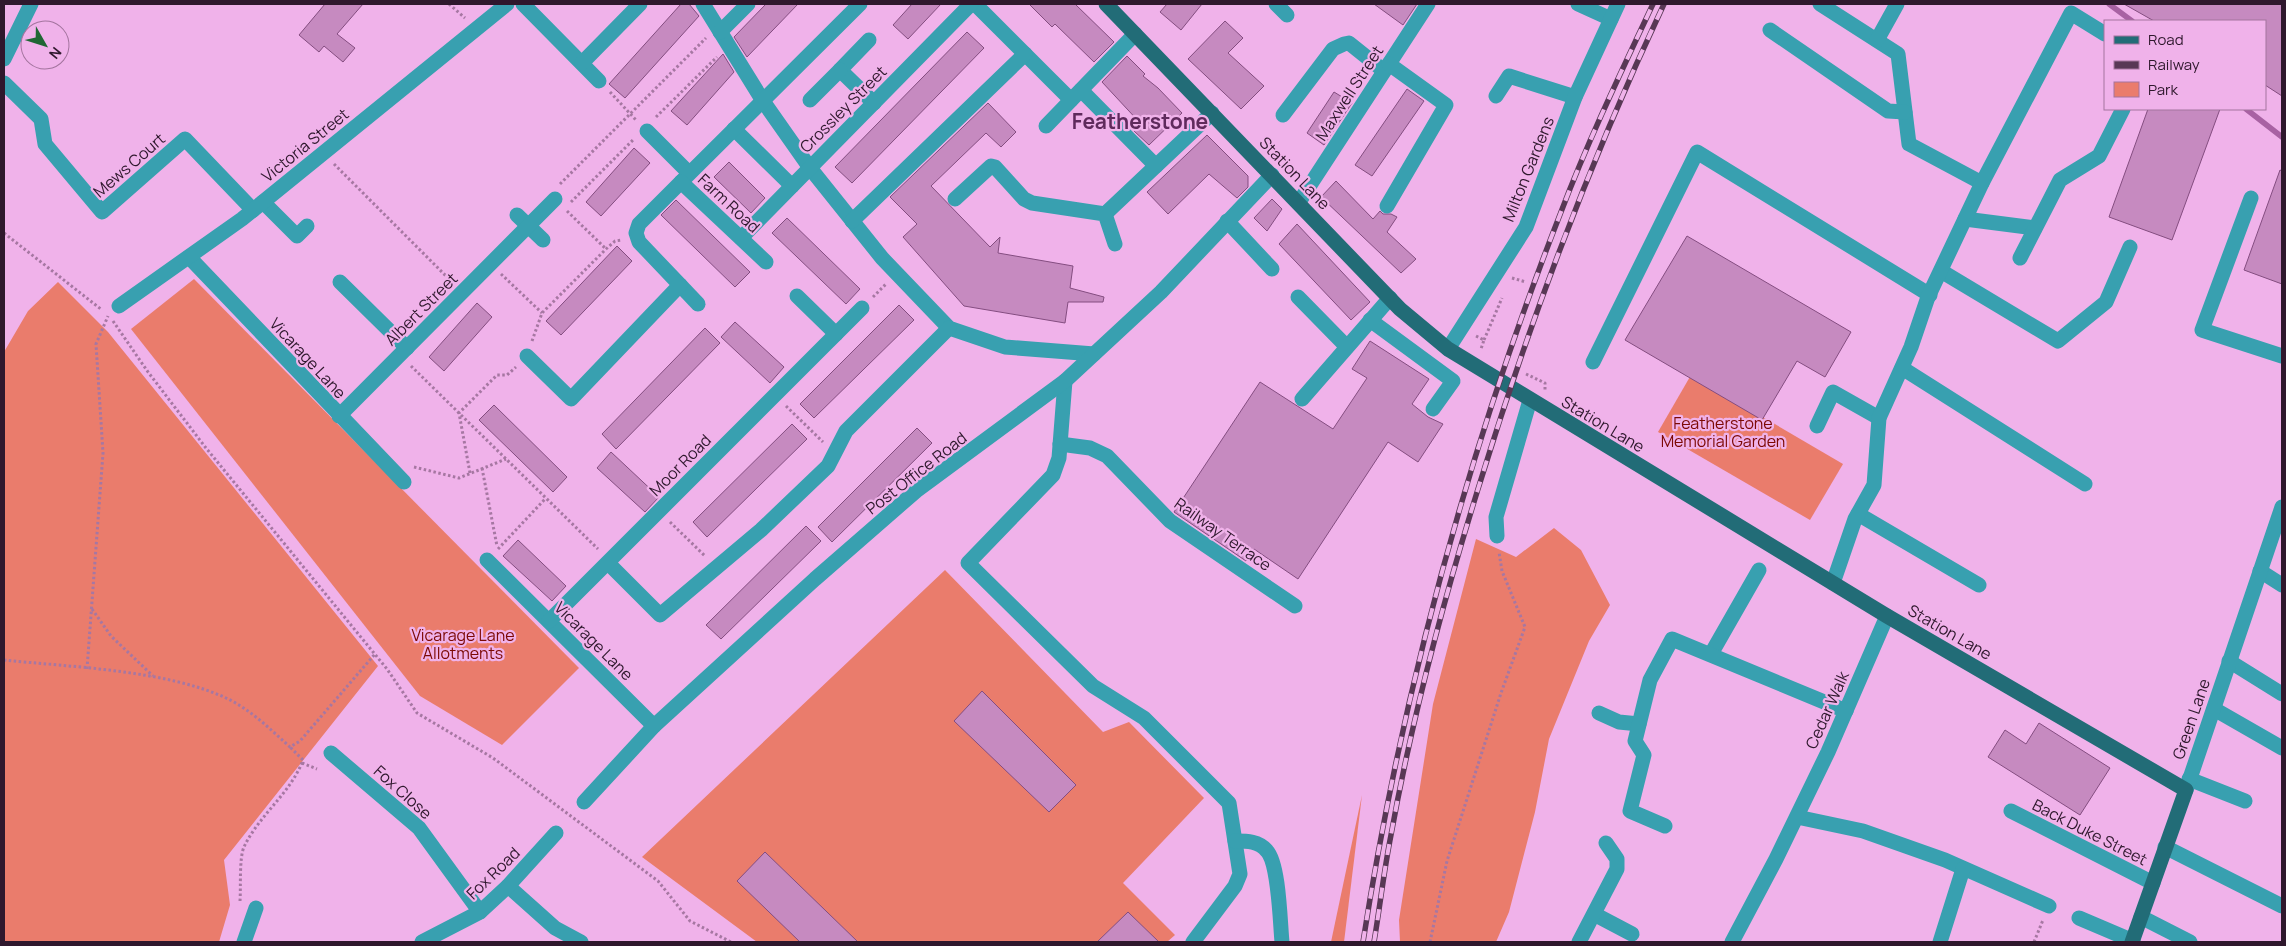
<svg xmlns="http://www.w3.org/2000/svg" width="2286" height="946" viewBox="0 0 2286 946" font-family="Manrope,sans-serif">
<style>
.green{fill:#ea7c6c}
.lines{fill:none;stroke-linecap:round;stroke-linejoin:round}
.stream{stroke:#a862a3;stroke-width:5.5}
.building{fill:#c68ac0;stroke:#844d80}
.path{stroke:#a677a2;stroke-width:3;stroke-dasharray:2.5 2.5;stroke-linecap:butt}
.minor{stroke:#38a0b0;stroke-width:15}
.major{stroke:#226c77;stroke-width:15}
.rail-casing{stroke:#583855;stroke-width:5.5}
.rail{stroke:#f0b2ea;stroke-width:4;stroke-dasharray:11;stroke-linecap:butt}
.labels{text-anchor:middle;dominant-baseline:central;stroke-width:4.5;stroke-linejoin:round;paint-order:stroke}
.street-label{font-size:16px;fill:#2f182d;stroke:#f0b2ea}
.park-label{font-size:16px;fill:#7c0904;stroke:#f0b2ea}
.district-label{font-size:21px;font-weight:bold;fill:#5f2a5c;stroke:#f0b2ea}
</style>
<rect width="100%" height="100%" fill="#f0b2ea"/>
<!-- green -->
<g class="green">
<polygon points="194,279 579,668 502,745 420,696 131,329"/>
<polygon points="58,282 108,332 378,666 224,860 230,905 219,942 4,942 4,352 28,311"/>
<polygon points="1691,375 1843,464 1810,520 1658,432"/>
<polygon points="1554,528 1581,550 1610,605 1589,641 1549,739 1535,812 1509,912 1496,942 1400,942 1399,920 1433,704 1476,539 1516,557"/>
<polygon points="945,570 1103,732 1129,722 1204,798 1123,883 1175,935 1167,942 757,942 642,857"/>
<polygon points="1362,795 1344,942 1331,942"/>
</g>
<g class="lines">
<!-- stream -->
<g class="stream">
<polyline points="2109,4 2132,21"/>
<polyline points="2246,109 2282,137"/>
</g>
</g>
<!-- building -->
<g class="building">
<polygon points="325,4 363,4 337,34 355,48 343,62 324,46 319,52 299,35"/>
<polygon points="681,4 689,4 699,16 625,98 609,84"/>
<polygon points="766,4 798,4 747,57 734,37"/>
<polygon points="912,4 941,4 908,39 893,25"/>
<polygon points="1029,4 1075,4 1114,42 1094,62 1055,24 1052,27"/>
<polygon points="1167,4 1202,4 1181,30 1160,12"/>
<polygon points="1374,4 1417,4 1403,25"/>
<polygon points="2124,4 2282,4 2282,96 2265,85 2265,21 2154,21"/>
<polygon points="1225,21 1243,38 1228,53 1264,86 1241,109 1188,59"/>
<polygon points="967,32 984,48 852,183 835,167"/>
<polygon points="723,54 734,72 687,125 671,111"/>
<polygon points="1127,56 1145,74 1143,76 1158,88 1182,113 1149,145 1134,131 1141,124 1102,82"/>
<polygon points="1407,89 1424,101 1372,176 1355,165"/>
<polygon points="1334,92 1352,103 1324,145 1307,133"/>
<polygon points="988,103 1016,132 1001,147 986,133 931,186 990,247 1000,237 998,253 1073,266 1070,288 1104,297 1103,302 1068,302 1065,323 964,306 903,237 917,224 890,197"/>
<polygon points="2148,109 2220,109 2172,240 2109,217"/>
<polygon points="1207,135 1248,176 1248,187 1237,198 1209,174 1168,214 1147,192"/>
<polygon points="634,148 650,163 601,216 586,202"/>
<polygon points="729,162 765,198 751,213 714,177"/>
<polygon points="2280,170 2282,171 2282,284 2244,270"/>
<polygon points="1336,181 1373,219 1380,211 1383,214 1391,214 1397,217 1387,232 1416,259 1401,273 1321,197"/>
<polygon points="1272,199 1282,209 1267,231 1254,218"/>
<polygon points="676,200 750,272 735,287 661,215"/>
<polygon points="787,218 860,289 846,304 772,233"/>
<polygon points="1297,224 1370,302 1351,320 1279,244"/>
<polygon points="1687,236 1851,332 1825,377 1797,361 1762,420 1625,340"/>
<polygon points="617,246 632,261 561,335 546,321"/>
<polygon points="477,303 492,317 444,371 429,357"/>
<polygon points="899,305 914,320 814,418 800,404"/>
<polygon points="735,322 784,367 770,383 721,337"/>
<polygon points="705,328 720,343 616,449 602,434"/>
<polygon points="1370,341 1429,379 1412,404 1428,417 1443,424 1418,462 1388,442 1298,579 1254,549 1246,561 1174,512 1260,382 1333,429 1367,378 1352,369"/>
<polygon points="494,405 567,477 553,492 479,420"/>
<polygon points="792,424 807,439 707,537 693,522"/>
<polygon points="917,428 932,443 832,542 818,527"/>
<polygon points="611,452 659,497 645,512 597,468"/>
<polygon points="806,526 821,541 721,639 706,625"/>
<polygon points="518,540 566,586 552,601 503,556"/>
<polygon points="982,691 1076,785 1049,812 954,721"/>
<polygon points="2039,723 2110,768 2080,815 1988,757 2005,730 2026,744"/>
<polygon points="765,852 858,942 800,942 737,881"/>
<polygon points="1128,912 1159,942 1097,942"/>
</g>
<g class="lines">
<!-- path -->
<g class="path">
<polyline points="449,4 465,18"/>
<polyline points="610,92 636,120"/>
<polyline points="656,117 717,57"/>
<polyline points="334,164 451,281"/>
<polyline points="560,184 706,38"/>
<polyline points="571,202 634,139"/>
<polyline points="567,211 606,249"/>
<polyline points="4,233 102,310"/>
<polyline points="501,274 542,313"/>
<polyline points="1512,278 1526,282"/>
<polyline points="873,297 886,284"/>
<polyline points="113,321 148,372 206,448 387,669 417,713 493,758 658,881 690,921 731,942"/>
<polyline points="1476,336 1484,340 1481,349"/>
<polyline points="1484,340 1502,298"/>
<polyline points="532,341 542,313 606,249 615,241 622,240"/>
<polyline points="411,366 598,549"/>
<polyline points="1526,374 1545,383 1545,390"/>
<polyline points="786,406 823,442"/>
<polyline points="414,467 459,478 506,459"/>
<polyline points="482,468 497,546"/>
<polyline points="470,473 459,413 497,375 507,375 516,367"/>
<polyline points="670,522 705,556"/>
<polyline points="498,549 546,498"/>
<polyline points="92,609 111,636 153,676"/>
<path d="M4,660C70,667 166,670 226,698C250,709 270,729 290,747L300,741L375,654"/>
<polyline points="87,669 103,453 96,344 108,316"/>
<polyline points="302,763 317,769"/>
<path d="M240,901C241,887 239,858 244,847C259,815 291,793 303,760L290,747"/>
<polyline points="1430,942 1447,861 1501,693 1525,627 1502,571 1499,552"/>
<polyline points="2034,942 2043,920"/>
</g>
<!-- minor -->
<g class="minor">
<polyline points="523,4 599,81"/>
<polyline points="703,4 763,101 810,168 882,258 949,328 1005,347 1094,354"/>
<polyline points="975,4 1071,100"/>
<polyline points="1276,4 1287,15"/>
<polyline points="1578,4 1611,19"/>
<polyline points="1820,4 1898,54 1909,144 1982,183"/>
<polyline points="1770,30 1888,111 1905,112"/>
<polyline points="720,32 748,4"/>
<polyline points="869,40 840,70 874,103"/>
<polyline points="1877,40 1897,4"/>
<polyline points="4,59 31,4"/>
<polyline points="582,63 640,4"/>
<polyline points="4,83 41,119 45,144 102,212 185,139 253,210"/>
<polyline points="1081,90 1156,166"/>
<polyline points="1496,96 1509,76 1575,97"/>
<polyline points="810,100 840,70"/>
<polyline points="1283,115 1333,49 1344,44 1349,43 1384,71"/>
<polyline points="1046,126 1135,34"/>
<polyline points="734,129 792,186"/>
<polyline points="647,131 689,173"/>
<polyline points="681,182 860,4"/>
<polyline points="2251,198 2202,330 2282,356"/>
<polyline points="955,199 991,166 995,167 1024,199 1032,203 1105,214 1115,244"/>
<polyline points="263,202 297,236 307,226"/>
<polyline points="1299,202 1428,4"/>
<polyline points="1387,206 1446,105 1389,64"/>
<polyline points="1105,214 1212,113"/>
<polyline points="517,215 543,240"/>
<polyline points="1965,219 2035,228"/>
<polyline points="852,221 1025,54"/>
<polyline points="1227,221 1272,269"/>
<polyline points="741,238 971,4"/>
<polyline points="189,257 404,482"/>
<polyline points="2020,258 2060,180 2099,156 2123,109"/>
<polyline points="1941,271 2058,341 2106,302 2130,247"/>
<polyline points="340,282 407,348"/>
<polyline points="680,285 698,304"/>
<polyline points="797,296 836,334"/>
<polyline points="1298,297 1347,347"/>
<polyline points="119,306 242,219 507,4"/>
<polyline points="1370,320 1453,381 1433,409"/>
<polyline points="1448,349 1526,227 1575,97 1618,4"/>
<polyline points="527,356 571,399 680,285 639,242 636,233 639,224 681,182 766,262"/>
<polyline points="1593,362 1697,152 1930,295"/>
<polyline points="1902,368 2085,484"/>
<polyline points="1065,381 1059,458 1053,475 968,563 1093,686 1144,718 1229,803 1240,874 1235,886 1193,942"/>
<polyline points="1302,399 1390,298"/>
<polyline points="339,416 555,199"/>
<polyline points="1817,426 1833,392 1879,418"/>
<polyline points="1060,444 1090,448 1107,456 1170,521 1295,606"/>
<polyline points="1858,514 1979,585"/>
<polyline points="1497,536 1496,517 1530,400"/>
<polyline points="487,560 654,726"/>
<polyline points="608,563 660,615 761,530 828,466 846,431 949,328"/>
<polyline points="2260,571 2282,585"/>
<polyline points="1833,583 1855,519 1874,485 1879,418 1911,347 1928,297 1982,183 2071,13 2105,34"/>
<polyline points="549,621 862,308"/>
<polyline points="1711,654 1759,570"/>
<polyline points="2229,661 2282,694"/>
<polyline points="2214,709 2282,748"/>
<polyline points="1599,713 1619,722 1639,724"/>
<polyline points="331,753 419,828 480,912"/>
<polyline points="2189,779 2245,801"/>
<polyline points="2186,790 2282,507"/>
<polyline points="584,802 654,726 815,579 916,491 1065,381 1161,292 1272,175"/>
<polyline points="2011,811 2153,883"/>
<polyline points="1797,817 1863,831 1945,860 2049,906"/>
<polyline points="1665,826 1630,811 1644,755 1635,741 1650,680 1672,639 1846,711"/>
<path d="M1235,841C1247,841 1259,841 1267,851C1279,864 1280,922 1282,942"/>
<polyline points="2165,847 2282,906"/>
<polyline points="508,886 555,928 581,942"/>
<polyline points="1594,914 1632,934"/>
<polyline points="2141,917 2190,942"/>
<polyline points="2079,918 2133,941"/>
<polyline points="244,942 256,908"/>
<polyline points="422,942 480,912 508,886 556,833"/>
<polyline points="1579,942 1617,869 1617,859 1606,843"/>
<polyline points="1732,942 1776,859 1828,752 1887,616"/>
<polyline points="1940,942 1963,869"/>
</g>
<!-- major -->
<polyline class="major" points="1106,4 1400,309 1448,349 1887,616 2186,790 2132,942"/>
<!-- rail casing -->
<g class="rail-casing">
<g id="rail">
<path d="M1363,942C1402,693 1469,447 1561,212C1588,141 1621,72 1653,4"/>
<path d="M1374,942C1380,906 1384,870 1391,835C1412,718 1443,602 1478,489C1529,323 1590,161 1664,4"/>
</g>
</g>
<!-- rail -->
<use href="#rail" class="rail"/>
</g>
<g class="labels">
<!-- street labels -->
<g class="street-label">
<text transform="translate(1349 93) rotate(-57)">Maxwell Street</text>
<text transform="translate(843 109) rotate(-45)">Crossley Street</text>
<text transform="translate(305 145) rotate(-39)">Victoria Street</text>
<text transform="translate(129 165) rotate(-41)">Mews Court</text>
<text transform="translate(1528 169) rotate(-68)">Milton Gardens</text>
<text transform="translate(1295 173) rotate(46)">Station Lane</text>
<text transform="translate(729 203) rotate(43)">Farm Road</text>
<text transform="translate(421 309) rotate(-45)">Albert Street</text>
<text transform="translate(308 358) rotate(47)">Vicarage Lane</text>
<text transform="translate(1603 424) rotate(31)">Station Lane</text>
<text transform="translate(680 465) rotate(-45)">Moor Road</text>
<text transform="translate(916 473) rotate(-38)">Post Office Road</text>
<text transform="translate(1223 534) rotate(35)">Railway Terrace</text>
<text transform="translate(1950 632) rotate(30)">Station Lane</text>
<text transform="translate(594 641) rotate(45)">Vicarage Lane</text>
<text transform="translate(1827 710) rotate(-66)">Cedar Walk</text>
<text transform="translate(2191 719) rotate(-71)">Green Lane</text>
<text transform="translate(403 792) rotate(42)">Fox Close</text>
<text transform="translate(2090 832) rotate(27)">Back Duke Street</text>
<text transform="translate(493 873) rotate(-44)">Fox Road</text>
</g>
<!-- park labels -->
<g class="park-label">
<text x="1723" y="423">Featherstone<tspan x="1723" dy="18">Memorial Garden</tspan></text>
<text x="463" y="635">Vicarage Lane<tspan x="463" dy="18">Allotments</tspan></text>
</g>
<!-- district labels -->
<g class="district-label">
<text x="1140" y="121">Featherstone</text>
</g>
</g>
<!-- border -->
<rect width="2286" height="946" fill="none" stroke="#2f182d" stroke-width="10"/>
<!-- legend -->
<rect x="2104" y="20" width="162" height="90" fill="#f0b2ea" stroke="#a3749e"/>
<rect x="2114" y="36" width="25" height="8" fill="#226c77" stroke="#a3749e"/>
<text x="2148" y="45" font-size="15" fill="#2f182d">Road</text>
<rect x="2114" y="61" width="25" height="8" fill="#583855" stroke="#a3749e"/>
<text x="2148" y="70" font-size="15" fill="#2f182d">Railway</text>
<rect x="2114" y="82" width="25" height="15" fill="#ea7c6c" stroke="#a3749e"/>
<text x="2148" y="95" font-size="15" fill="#2f182d">Park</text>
<!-- north arrow -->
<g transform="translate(45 45) rotate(129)"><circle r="24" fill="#f0b2ea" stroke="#a3749e"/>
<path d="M0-4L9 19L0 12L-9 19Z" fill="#1f6734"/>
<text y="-8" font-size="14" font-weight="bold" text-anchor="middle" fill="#2f182d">N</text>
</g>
</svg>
